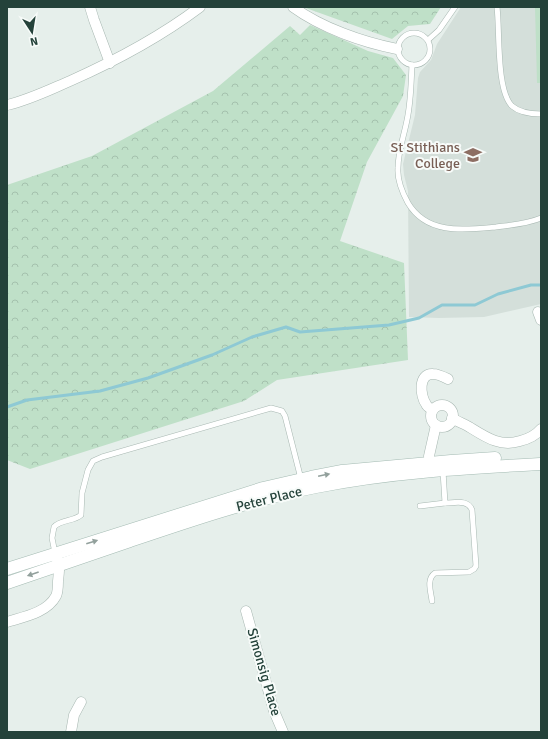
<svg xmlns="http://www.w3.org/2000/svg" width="548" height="739" viewBox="0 0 548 739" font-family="Signika,sans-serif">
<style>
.built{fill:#d4dfda}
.park{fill:url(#park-crowns)}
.pitch{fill:#bfe0c8}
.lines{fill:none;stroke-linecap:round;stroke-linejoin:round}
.stream{stroke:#8ec9d4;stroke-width:3}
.service-casing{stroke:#a8b8b2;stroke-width:6}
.minor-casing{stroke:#a8b8b2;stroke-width:11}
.secondary-casing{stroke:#a4bbb3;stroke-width:13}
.service{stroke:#fff;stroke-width:5}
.minor{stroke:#fff;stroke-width:10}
.secondary{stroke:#fff;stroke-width:12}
.oneway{fill:#92a09c}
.labels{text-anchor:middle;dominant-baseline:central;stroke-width:4;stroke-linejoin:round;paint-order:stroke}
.education-label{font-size:14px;fill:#785e54;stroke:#f7fbf9;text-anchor:end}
.street-label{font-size:14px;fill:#24423a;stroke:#f7fbf9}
</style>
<defs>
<pattern id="park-crowns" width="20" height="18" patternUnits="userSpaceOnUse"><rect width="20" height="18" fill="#bfe0c8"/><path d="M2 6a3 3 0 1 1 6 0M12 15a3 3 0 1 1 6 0" fill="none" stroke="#a4c1ad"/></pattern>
</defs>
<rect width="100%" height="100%" fill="#e6efeb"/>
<!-- built -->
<polygon class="built" points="461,7 541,7 541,304 484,317 439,318 409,317 408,191 404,175 403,164 415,115 418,78 420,72 431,60 437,44"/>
<!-- park -->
<g class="park">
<polygon points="303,7 441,7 430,24 408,26 392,39"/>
<polygon points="310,25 368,51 393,58 406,75 403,96 367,162 340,241 404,263 408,360 277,380 244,401 30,469 7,460 7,185 92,156 213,91 290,26 300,35"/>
</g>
<!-- pitch -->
<polygon class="pitch" points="535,7 541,7 541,83 537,83"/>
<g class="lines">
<!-- stream -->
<polyline class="stream" points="7,407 27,400 100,391 148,378 212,355 252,337 286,327 300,332 389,325 419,318 442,305 475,305 498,294 531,285 541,285"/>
<!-- service casing -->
<g class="service-casing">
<g id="service">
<path d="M497,7C500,31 496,90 512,106C520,113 531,114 541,114"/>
<circle cx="414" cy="49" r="16"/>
<polyline points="428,40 439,30 455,7"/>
<path d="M412,65C411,83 411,102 407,120C404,136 398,151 398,168C397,180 402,192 408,203C427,235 464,230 496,227C511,225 527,224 541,218"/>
<polyline points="420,506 445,503"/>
<path d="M55,553L52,538L54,527C61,519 73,522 81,515L82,493L88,470L93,461L102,457L271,408L282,411L285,416L301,479"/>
<path d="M432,601C431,592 426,579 435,573L469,572L474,569L476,566L472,510C468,499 455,503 445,503L443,471"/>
</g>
</g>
<!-- minor casing -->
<g class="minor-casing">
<g id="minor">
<polyline points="90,7 94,20 110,63"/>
<path d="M293,7C322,28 362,42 397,49"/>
<path d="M7,105C29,100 49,90 70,81C115,61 160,37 200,7"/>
<polyline points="538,312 541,320"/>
<circle cx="442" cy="416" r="11"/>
<path d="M433,410C430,408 427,407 426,404C420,396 418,373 433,374C438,374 444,377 448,379"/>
<path d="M452,418C458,422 465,424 471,428C487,438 501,447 520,441C528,439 536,435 541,429"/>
<polyline points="430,471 429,456 436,425"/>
<polyline points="246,611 274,711 283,732"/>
<path d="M7,622C23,617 47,613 56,596C58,592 58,586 58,581C59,573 60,567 57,559"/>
<polyline points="71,732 74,715 81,702"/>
</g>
</g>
<!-- secondary casing -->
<g class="secondary-casing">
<g id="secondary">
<polyline points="7,569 263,488 311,477 342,471 451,461 495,458"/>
<path d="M7,583C48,569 89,555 130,541C192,520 251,500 316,487C390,472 466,468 541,464"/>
</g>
</g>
<!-- service -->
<use href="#service" class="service"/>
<!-- minor -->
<use href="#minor" class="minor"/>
<!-- secondary -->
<use href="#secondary" class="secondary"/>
</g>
<!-- one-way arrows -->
<defs><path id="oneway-solid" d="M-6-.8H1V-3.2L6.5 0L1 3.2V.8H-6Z"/></defs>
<g class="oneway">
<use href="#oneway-solid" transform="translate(324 475) rotate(-12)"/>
<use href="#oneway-solid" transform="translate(92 542) rotate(-17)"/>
<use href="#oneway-solid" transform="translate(33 574) rotate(161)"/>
</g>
<!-- icons -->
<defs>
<g id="school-bare" transform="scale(1.38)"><path d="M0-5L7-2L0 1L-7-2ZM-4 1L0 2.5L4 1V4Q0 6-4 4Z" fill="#8d6e63" stroke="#f7fbf9" stroke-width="2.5" paint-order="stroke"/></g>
</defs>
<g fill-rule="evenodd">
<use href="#school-bare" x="473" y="155"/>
</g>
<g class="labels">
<!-- education labels -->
<g class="education-label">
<text x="460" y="147">St Stithians<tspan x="460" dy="16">College</tspan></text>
</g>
<!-- street labels -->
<g class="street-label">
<text transform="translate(269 499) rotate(-14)">Peter Place</text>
<text transform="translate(264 672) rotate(74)">Simonsig Place</text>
</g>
</g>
<!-- border -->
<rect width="548" height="739" fill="none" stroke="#24423a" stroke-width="16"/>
<!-- north arrow -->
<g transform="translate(32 32) rotate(168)" stroke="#f7fbf9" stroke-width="3" paint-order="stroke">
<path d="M0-3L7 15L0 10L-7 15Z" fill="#24423a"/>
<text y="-6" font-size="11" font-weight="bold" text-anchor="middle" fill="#24423a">N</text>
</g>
</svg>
